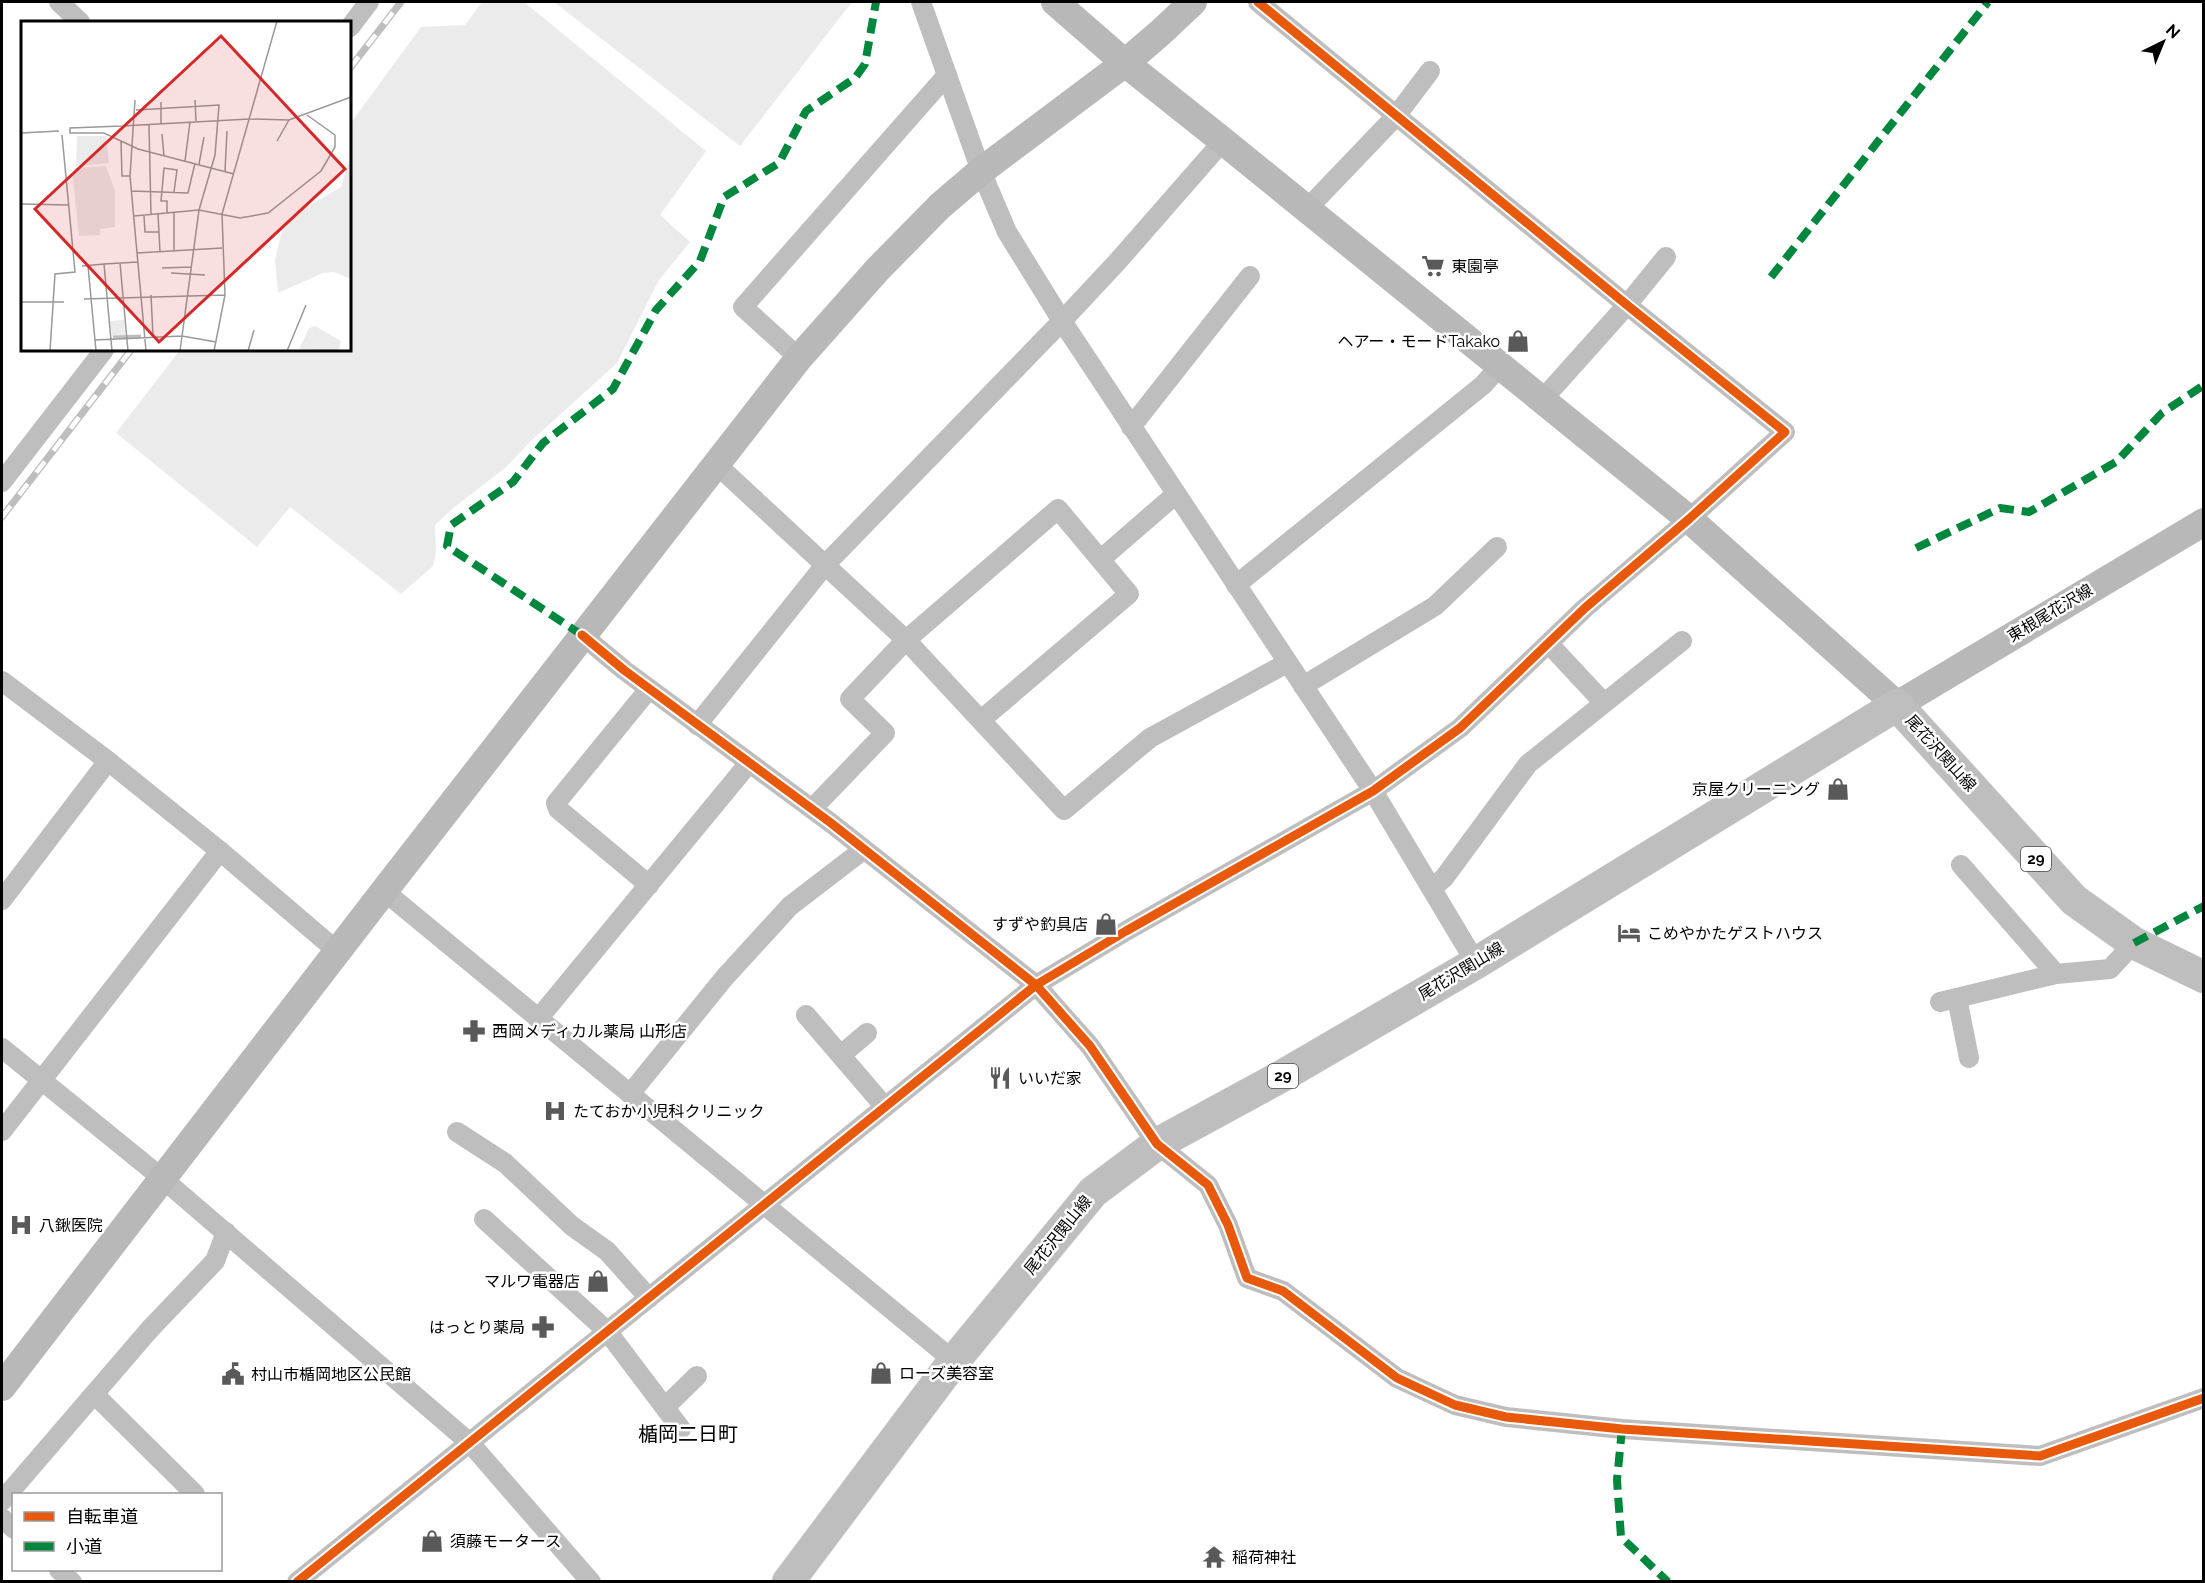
<svg xmlns="http://www.w3.org/2000/svg" width="2205" height="1583" viewBox="0 0 2205 1583" font-family="Raleway,'Noto Sans JP',sans-serif">
<style>
.green{fill:#ebebeb}
.lines{fill:none;stroke-linecap:round;stroke-linejoin:round}
.primary-casing{stroke:#dbdbdb;stroke-width:33}
.street{stroke:#bebebe;stroke-width:20}
.secondary{stroke:#b8b8b8;stroke-width:28}
.primary{stroke:#bebebe;stroke-width:32}
.rail-casing{stroke:#bebebe;stroke-width:7}
.rail{stroke:#fff;stroke-width:4.5;stroke-dasharray:14;stroke-linecap:butt}
.quiet{stroke:#00873e;stroke-width:8;stroke-dasharray:15 8;stroke-linecap:butt}
.cycleway-casing{stroke:#fff;stroke-width:13}
.cycleway{stroke:#e8590c;stroke-width:9}
.labels{text-anchor:middle;dominant-baseline:central;stroke-width:5;stroke-linejoin:round;paint-order:stroke}
.shield{fill:#fff;stroke:#4c4c4c;stroke-width:1.5}
.shield-label{font-size:15px;font-weight:bold;fill:#000}
.poi-label{font-size:16px;fill:#000;stroke:#fff;text-anchor:start}
.street-label{font-size:16px;fill:#000;stroke:#fff}
.quarter-label{font-size:20px;fill:#000;stroke:#fff}
.inset-river{fill:none;stroke:#bebebe;stroke-width:3}
.inset-road{fill:none;stroke:#999;stroke-width:1.5}
.view{fill:#d62828;fill-opacity:0.15;stroke:#d62828;stroke-width:3}
.inset-edge{fill:none;stroke:#000;stroke-width:3}
</style>
<rect width="100%" height="100%" fill="#fff"/>
<!-- green -->
<g class="green">
<polygon points="482,2 524,2 706,151 660,215 690,242 659,280 617,363 531,441 505,468 452,509 435,525 436,553 433,566 401,594 290,507 257,547 116,433 180,350 350,350 350,124 421,27 465,25"/>
<polygon points="554,2 852,2 740,146"/>
</g>
<g class="lines">
<!-- primary casing -->
<g class="primary-casing">
<polyline id="primary" points="788,1582 954,1361 1093,1192 1157,1144 1282,1076 1476,963 1897,705 2074,900 2134,943 2204,977"/>
</g>
<!-- street -->
<g class="street">
<polyline points="59,2 80,22"/>
<polyline points="921,2 981,171 1007,232 1062,321 1373,791 1476,963"/>
<polyline points="350,27 369,2"/>
<polyline points="1307,209 1396,116 1430,71"/>
<polyline points="799,358 743,307 947,75"/>
<polyline points="1542,400 1627,305 1666,257"/>
<polyline points="1131,427 1250,276"/>
<polyline points="715,463 906,640 1064,810 1150,738 1287,663"/>
<polyline points="2,482 104,350"/>
<polyline points="1101,559 1176,494"/>
<polyline points="1236,585 1483,385 1500,366"/>
<polyline points="582,635 624,670 831,823 1036,985 1090,1046 1157,1144 1208,1185 1228,1225 1247,1278 1283,1291 1397,1378 1455,1405 1506,1417 1622,1429 2040,1456 2204,1398"/>
<polyline points="1549,644 1604,703"/>
<polyline points="2,681 108,761"/>
<polyline points="1303,686 1435,606 1497,547"/>
<polyline points="697,725 825,565 1062,321 1118,261 1223,141"/>
<polyline points="812,809 885,733 850,699 906,640 1058,509 1129,594 981,720"/>
<polyline points="1961,865 2056,974"/>
<polyline points="649,885 558,809 556,803 649,689"/>
<polyline points="1432,888 1444,878 1528,764 1682,641"/>
<polyline points="384,891 954,1361"/>
<polyline points="2,900 108,761 220,851 337,951"/>
<polyline points="1957,998 1969,1058"/>
<polyline points="1940,1002 2056,974 2110,969 2134,943"/>
<polyline points="806,1015 885,1107"/>
<polyline points="538,1019 749,763"/>
<polyline points="2,1048 163,1179 470,1443 591,1582"/>
<polyline points="841,1055 867,1033"/>
<polyline points="630,1094 725,977 790,906 863,850"/>
<polyline points="2,1131 220,851"/>
<polyline points="457,1132 505,1163 572,1226 607,1251 649,1298"/>
<polyline points="484,1219 607,1331 681,1429"/>
<polyline points="94,1394 195,1494"/>
<polyline points="665,1407 697,1376"/>
<polyline points="2,1501 150,1329 215,1261 226,1232"/>
<polyline points="2,1518 14,1529"/>
<polyline points="59,1570 72,1582"/>
<polyline points="297,1582 1036,985 1126,931 1373,791 1460,728 1585,608 1689,519 1785,432 1627,305 1258,2"/>
</g>
<!-- secondary -->
<g class="secondary">
<polyline points="1055,2 1125,63 1223,141 1689,519 1897,705 2204,522"/>
<polyline points="2,1387 384,891 799,358 878,269 940,206 981,171 1125,63 1160,33 1193,2"/>
</g>
<!-- primary -->
<use href="#primary" class="primary"/>
<!-- rail casing -->
<g class="rail-casing">
<g id="rail">
<polyline points="350,68 401,2"/>
<polyline points="2,517 131,350"/>
</g>
</g>
<!-- rail -->
<use href="#rail" class="rail"/>
<!-- quiet -->
<g class="quiet">
<polyline points="1771,277 1988,2"/>
<polyline points="1916,548 2000,508 2029,512 2116,462 2162,413 2204,385"/>
<polyline points="582,635 447,546 451,525 513,482 543,443 613,389 656,310 700,261 724,197 779,163 806,111 855,78 865,64 876,2"/>
<polyline points="2134,943 2204,906"/>
<polyline points="1622,1429 1617,1480 1621,1537 1668,1582"/>
</g>
<!-- cycleway casing -->
<g class="cycleway-casing">
<g id="cycleway">
<polyline points="582,635 624,670 831,823 1036,985 1090,1046 1157,1144 1208,1185 1228,1225 1247,1278 1283,1291 1397,1378 1455,1405 1506,1417 1622,1429 2040,1456 2204,1398"/>
<polyline points="297,1582 1036,985 1126,931 1373,791 1460,728 1585,608 1689,519 1785,432 1627,305 1258,2"/>
</g>
</g>
<!-- cycleway -->
<use href="#cycleway" class="cycleway"/>
</g>
<!-- icons -->
<defs>
<g id="supermarket-bare" transform="scale(1.8)"><path d="M-6-5.5h2.5l.6 2H6L4.5 2H-2.5L-4.4-4H-6ZM-1.5 3.2a1.3 1.3 0 1 0 .1 0ZM3 3.2a1.3 1.3 0 1 0 .1 0Z" fill="#595959" stroke="#fff" stroke-width="2.5" paint-order="stroke"/></g>
<g id="shop-bare" transform="scale(1.8)"><path d="M-5-2.5h2.3a2.7 3.5 0 0 1 5.4 0H5L5.5 6h-11ZM-1.5-2.5h3a1.5 2.3 0 0 0-3 0Z" fill="#595959" stroke="#fff" stroke-width="2.5" paint-order="stroke"/></g>
<g id="hotel-bare" transform="scale(1.8)"><path d="M-6-4.5h1.5V1H6V5H4.5V3h-9V5H-6ZM-4 0a1.8 1.8 0 1 1 3.6 0ZM.5 0V-2.5h3Q6-2.5 6 0Z" fill="#595959" stroke="#fff" stroke-width="2.5" paint-order="stroke"/></g>
<g id="pharmacy-bare" transform="scale(1.8)"><path d="M-2-6h4v4h4v4h-4v4h-4v-4h-4v-4h4Z" fill="#595959" stroke="#fff" stroke-width="2.5" paint-order="stroke"/></g>
<g id="restaurant-bare" transform="scale(1.8)"><path d="M-5-6h1v4h1v-4h1v4h1v-4h1v5L-1.5 .5V6h-2V.5L-5-1ZM5-6V6H3V1.5H1.5Q1.5-4 5-6Z" fill="#595959" stroke="#fff" stroke-width="2.5" paint-order="stroke"/></g>
<g id="hospital-bare" transform="scale(1.8)"><path d="M-5-5h3v3.5h4V-5h3V5h-3V1.5h-4V5h-3Z" fill="#595959" stroke="#fff" stroke-width="2.5" paint-order="stroke"/></g>
<g id="civic-bare" transform="scale(1.8)"><path d="M-.6-6.5H3V-4.5H.6V-3L4-1V1h2V6H-6V1h2V-1L-.6-3ZM-1.2 2.5V6h2.4V2.5Z" fill="#595959" stroke="#fff" stroke-width="2.5" paint-order="stroke"/></g>
<g id="temple-bare" transform="scale(1.8)"><path d="M0-6L5-2H3V0L6.5 2.5H4V6H1.5V3h-3V6H-4V2.5H-6.5L-3 0V-2H-5Z" fill="#595959" stroke="#fff" stroke-width="2.5" paint-order="stroke"/></g>
</defs>
<g fill-rule="evenodd">
<use href="#supermarket-bare" x="1433" y="266"/>
<use href="#shop-bare" x="1518" y="341"/>
<use href="#shop-bare" x="1838" y="789"/>
<use href="#shop-bare" x="1106" y="924"/>
<use href="#hotel-bare" x="1629" y="933"/>
<use href="#pharmacy-bare" x="474" y="1031"/>
<use href="#restaurant-bare" x="1000" y="1078"/>
<use href="#hospital-bare" x="555" y="1111"/>
<use href="#hospital-bare" x="21" y="1225"/>
<use href="#shop-bare" x="598" y="1281"/>
<use href="#pharmacy-bare" x="543" y="1327"/>
<use href="#shop-bare" x="881" y="1373"/>
<use href="#civic-bare" x="233" y="1374"/>
<use href="#shop-bare" x="432" y="1541"/>
<use href="#temple-bare" x="1214" y="1557"/>
</g>
<g class="labels">
<!-- shield labels -->
<g class="shield">
<rect x="2021" y="847" width="30" height="24" rx="4.5"/>
<rect x="1268" y="1064" width="30" height="24" rx="4.5"/>
</g>
<g class="shield-label">
<text x="2036" y="859">29</text>
<text x="1283" y="1076">29</text>
</g>
<!-- poi labels -->
<g class="poi-label">
<text x="1451" y="266">東園亭</text>
<text x="1500" y="341" text-anchor="end">ヘアー・モードTakako</text>
<text x="1820" y="789" text-anchor="end">京屋クリーニング</text>
<text x="1088" y="924" text-anchor="end">すずや釣具店</text>
<text x="1647" y="933">こめやかたゲストハウス</text>
<text x="492" y="1031">西岡メディカル薬局 山形店</text>
<text x="1018" y="1078">いいだ家</text>
<text x="573" y="1111">たておか小児科クリニック</text>
<text x="39" y="1225">八鍬医院</text>
<text x="580" y="1281" text-anchor="end">マルワ電器店</text>
<text x="525" y="1327" text-anchor="end">はっとり薬局</text>
<text x="899" y="1373">ローズ美容室</text>
<text x="251" y="1374">村山市楯岡地区公民館</text>
<text x="450" y="1541">須藤モータース</text>
<text x="1232" y="1557">稲荷神社</text>
</g>
<!-- street labels -->
<g class="street-label">
<text transform="translate(2050 613) rotate(-31)">東根尾花沢線</text>
<text transform="translate(1941 753) rotate(48)">尾花沢関山線</text>
<text transform="translate(1461 971) rotate(-31)">尾花沢関山線</text>
<text transform="translate(1058 1235) rotate(-51)">尾花沢関山線</text>
</g>
<!-- quarter labels -->
<g class="quarter-label">
<text x="688" y="1434">楯岡二日町</text>
</g>
</g>
<!-- overview -->
<g transform="translate(21 21)">
<rect width="330" height="330" fill="#fff"/>
<path d="M56,115H85L88,142L55,145ZM330,132V258L313,251L302,252L257,272L254,239L260,213L277,191L320,166ZM85,145L94,170V206L79,208V214L58,215L52,157L54,147ZM103,299L104,314L91,315L89,300ZM294,305L320,320L318,330L278,328L288,307Z" fill="#ebebeb"/>
<path class="inset-river" d="M92,316L120,315"/>
<path class="inset-road" d="M114,79L109,155L125,330M174,79L175,100M140,81V103M115,89L198,84L194,134L178,189L159,330M286,94L314,114M229,98L268,99L330,76M128,104L130,194M101,105L49,107V112H83L117,128L213,153M101,105L228,98M0,112L38,110M141,113L143,135M100,120L101,155H109M256,120L268,99M164,140L169,101M178,143L183,116M204,150L206,110M111,170L167,172L174,142M0,183L48,184M146,192V180H140L143,147L156,149L153,171M137,193L139,231M113,195L178,189L219,197L247,192L300,150L314,126V114M123,195L124,211H138M153,230V191M116,232L201,227M99,242L107,330M61,245L83,243M67,245L75,330M141,247L170,246M150,252L184,254M130,274L132,315M63,278L204,274M0,281H43M74,319L161,315L195,321M29,330L34,253L54,251L41,114M91,330L83,243L117,241M193,330L204,274L201,193L256,0M227,330L233,309M266,330L285,284"/>
<path class="view" d="M200,15L324,148L138,321L14,188Z"/>
<rect width="330" height="330" class="inset-edge"/>
</g>
<!-- border -->
<rect width="2205" height="1583" fill="none" stroke="#000000" stroke-width="6"/>
<!-- legend -->
<rect x="12" y="1493" width="210" height="78" fill="#ffffff" stroke="#999999" stroke-width="1.5"/>
<rect x="24" y="1512" width="30" height="9" fill="#e8590c" stroke="#999999" stroke-width="1.5"/>
<text x="66" y="1523" font-size="18" fill="#000000">自転車道</text>
<rect x="24" y="1542" width="30" height="9" fill="#00873e" stroke="#999999" stroke-width="1.5"/>
<text x="66" y="1553" font-size="18" fill="#000000">小道</text>
<!-- north arrow -->
<g transform="translate(2163 42) rotate(43)" stroke="#ffffff" stroke-width="4.5" paint-order="stroke">
<path d="M0-4.5L10 22L0 15L-10 22Z" fill="#000000"/>
<text y="-9" font-size="16" font-weight="bold" text-anchor="middle" fill="#000000">N</text>
</g>
</svg>
